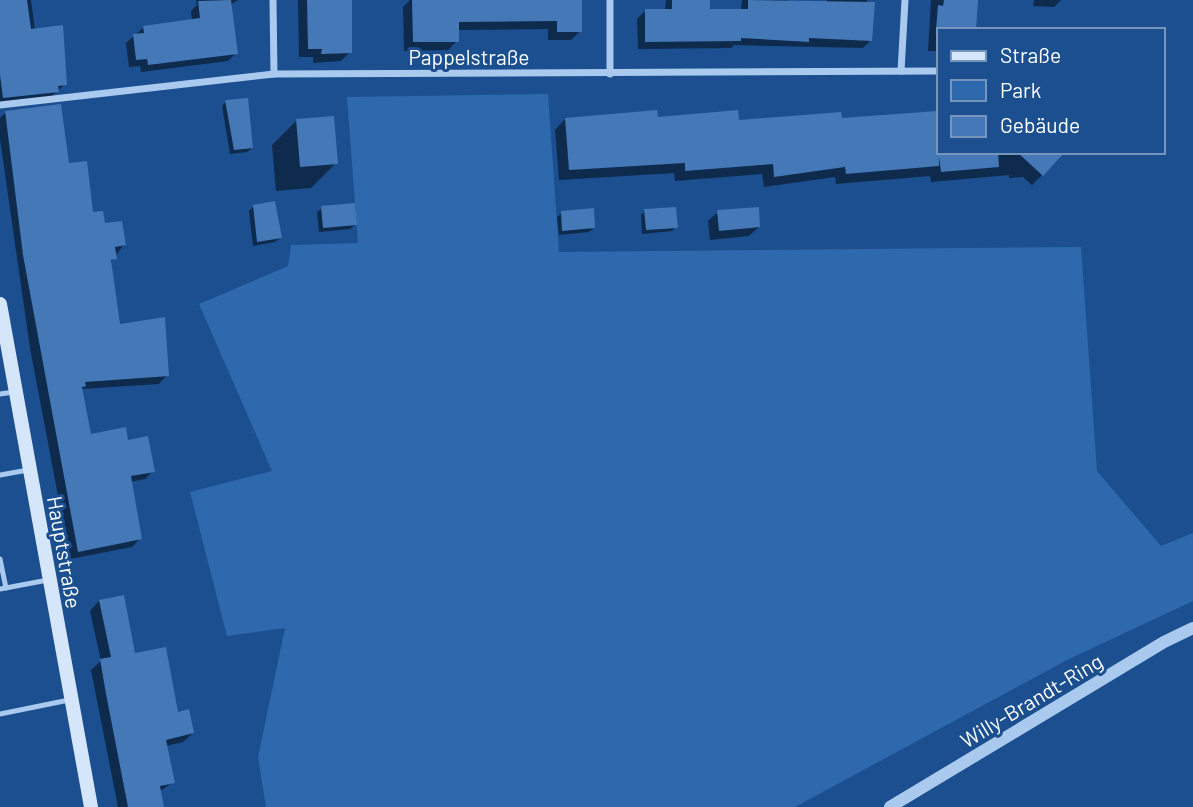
<svg xmlns="http://www.w3.org/2000/svg" width="1193" height="807" viewBox="0 0 1193 807" font-family="Barlow,sans-serif">
<style>
.green{fill:#2e69ad}
.shadow{fill:#0007}
.building{fill:#4478b7}
.lines{fill:none;stroke-linecap:round;stroke-linejoin:round}
.service{stroke:#a9c9ee;stroke-width:5}
.minor{stroke:#a9c9ee;stroke-width:7}
.tertiary{stroke:#a9c9ee;stroke-width:12}
.secondary{stroke:#d6e6fa;stroke-width:14}
.labels{text-anchor:middle;dominant-baseline:central;stroke-width:6;stroke-linejoin:round;paint-order:stroke}
.street-label{font-size:21px;fill:#fff;stroke:#1b4f8f}
</style>
<rect width="100%" height="100%" fill="#1b4f8f"/>
<!-- green -->
<polygon class="green" points="548,94 559,252 1081,247 1097,471 1161,546 1193,533 1193,601 1069,659 795,807 266,807 258,757 285,628 227,636 190,492 272,471 199,304 288,266 291,245 358,243 347,97"/>
<!-- shadow -->
<g class="shadow">
<polygon points="4,0 31,0 35,30 65,84 49,99 0,105 0,3"/>
<polygon points="196,0 238,0 230,5 236,53 228,61 141,72 140,66 129,67 126,43 134,36 144,27 192,21 191,11 197,5"/>
<polygon points="298,0 350,0 350,52 341,61 313,63 313,57 299,57"/>
<polygon points="410,0 580,0 580,31 571,40 548,40 548,29 457,30 457,41 448,50 404,51 403,7"/>
<polygon points="666,0 708,0 708,11 741,11 742,0 788,0 788,3 827,5 827,0 867,0 871,40 863,48 734,45 731,48 638,49 637,19 645,11 665,11"/>
<polygon points="931,0 976,0 939,30 939,51 928,51"/>
<polygon points="1034,0 1061,0 1054,7 1033,6"/>
<polygon points="226,102 252,148 247,152 230,154 222,106"/>
<polygon points="6,112 67,165 92,214 124,244 110,264 118,326 167,375 159,384 81,389 90,436 127,442 153,471 145,479 130,482 140,538 132,547 70,559 30,348 0,139 0,118"/>
<polygon points="939,117 939,152 1051,152 1042,175 1032,185 1023,177 1009,178 1009,175 931,182 930,176 836,184 835,177 764,187 762,174 675,181 674,173 559,180 555,130 565,119 737,121"/>
<polygon points="297,120 336,163 311,188 276,191 272,145"/>
<polygon points="254,206 280,238 275,242 253,246 249,211"/>
<polygon points="322,208 355,225 350,229 319,232 317,212"/>
<polygon points="645,211 676,227 672,231 642,234 641,215"/>
<polygon points="718,212 759,227 749,236 710,240 708,221"/>
<polygon points="562,213 594,228 589,232 559,235 557,217"/>
<polygon points="99,601 134,655 193,733 183,742 166,746 173,782 159,792 162,807 118,807 91,670 101,661 90,611"/>
</g>
<!-- building -->
<g class="building">
<polygon points="0,0 27,0 31,29 63,25 67,85 58,86 59,92 3,98 0,75"/>
<polygon points="231,0 238,54 148,65 147,59 136,60 133,34 144,33 143,26 200,18 198,1"/>
<polygon points="307,0 352,0 352,53 321,54 322,49 308,49"/>
<polygon points="412,0 582,0 582,32 557,32 557,21 459,22 459,42 413,42"/>
<polygon points="672,0 710,0 710,9 748,9 748,0 875,2 872,41 809,38 809,42 741,38 741,41 645,42 645,9 672,9"/>
<polygon points="944,0 978,0 976,30 936,30 938,5 943,6"/>
<polygon points="248,98 253,148 234,150 225,100"/>
<polygon points="61,104 69,163 87,161 93,212 103,211 105,223 122,221 126,245 115,247 117,259 111,260 120,324 165,317 169,376 85,382 86,386 82,387 91,434 126,427 128,440 148,436 155,472 131,476 142,539 78,552 23,255 5,111"/>
<polygon points="657,110 658,117 738,110 739,120 841,112 842,118 937,111 939,152 998,152 999,167 941,172 939,157 939,166 846,174 845,167 774,177 773,164 685,171 685,163 569,170 565,118"/>
<polygon points="334,116 338,164 300,167 296,119"/>
<polygon points="1017,152 1065,152 1043,176"/>
<polygon points="275,201 282,238 257,242 253,205"/>
<polygon points="355,203 357,225 323,228 321,206"/>
<polygon points="676,207 678,228 646,230 644,209"/>
<polygon points="759,207 760,227 719,231 717,210"/>
<polygon points="594,208 595,228 562,231 561,211"/>
<polygon points="124,595 135,653 166,647 178,712 189,709 194,733 166,740 175,783 160,786 164,807 128,807 106,694 100,659 111,657 99,600"/>
</g>
<g class="lines">
<!-- service -->
<g class="service">
<polyline points="0,394 14,392"/>
<polyline points="0,475 28,470"/>
<polyline points="0,559 6,588"/>
<polyline points="0,589 48,580"/>
<polyline points="0,714 69,700"/>
</g>
<!-- minor -->
<g class="minor">
<polyline points="273,0 274,74"/>
<polyline points="610,0 610,74"/>
<polyline points="901,71 905,0"/>
<polyline points="0,105 274,74 939,71"/>
</g>
<!-- tertiary -->
<polyline class="tertiary" points="890,807 1164,642 1193,628"/>
<!-- secondary -->
<polyline class="secondary" points="0,304 91,807"/>
</g>
<g class="labels">
<!-- street labels -->
<g class="street-label">
<text x="469" y="56">Pappelstraße</text>
<text transform="translate(65 552) rotate(80)">Hauptstraße</text>
<text transform="translate(1031 700) rotate(-31)">Willy-Brandt-Ring</text>
</g>
</g>
<!-- legend -->
<rect x="937" y="28" width="228" height="126" fill="#1b4f8f" stroke="#7695bc" stroke-width="2"/>
<rect x="951" y="51" width="35" height="10" fill="#d6e6fa" stroke="#7695bc" stroke-width="2"/>
<text x="1000" y="63" font-size="21" fill="#ffffff">Straße</text>
<rect x="951" y="80" width="35" height="21" fill="#2e69ad" stroke="#7695bc" stroke-width="2"/>
<text x="1000" y="98" font-size="21" fill="#ffffff">Park</text>
<rect x="951" y="116" width="35" height="21" fill="#4478b7" stroke="#7695bc" stroke-width="2"/>
<text x="1000" y="133" font-size="21" fill="#ffffff">Gebäude</text>
</svg>
